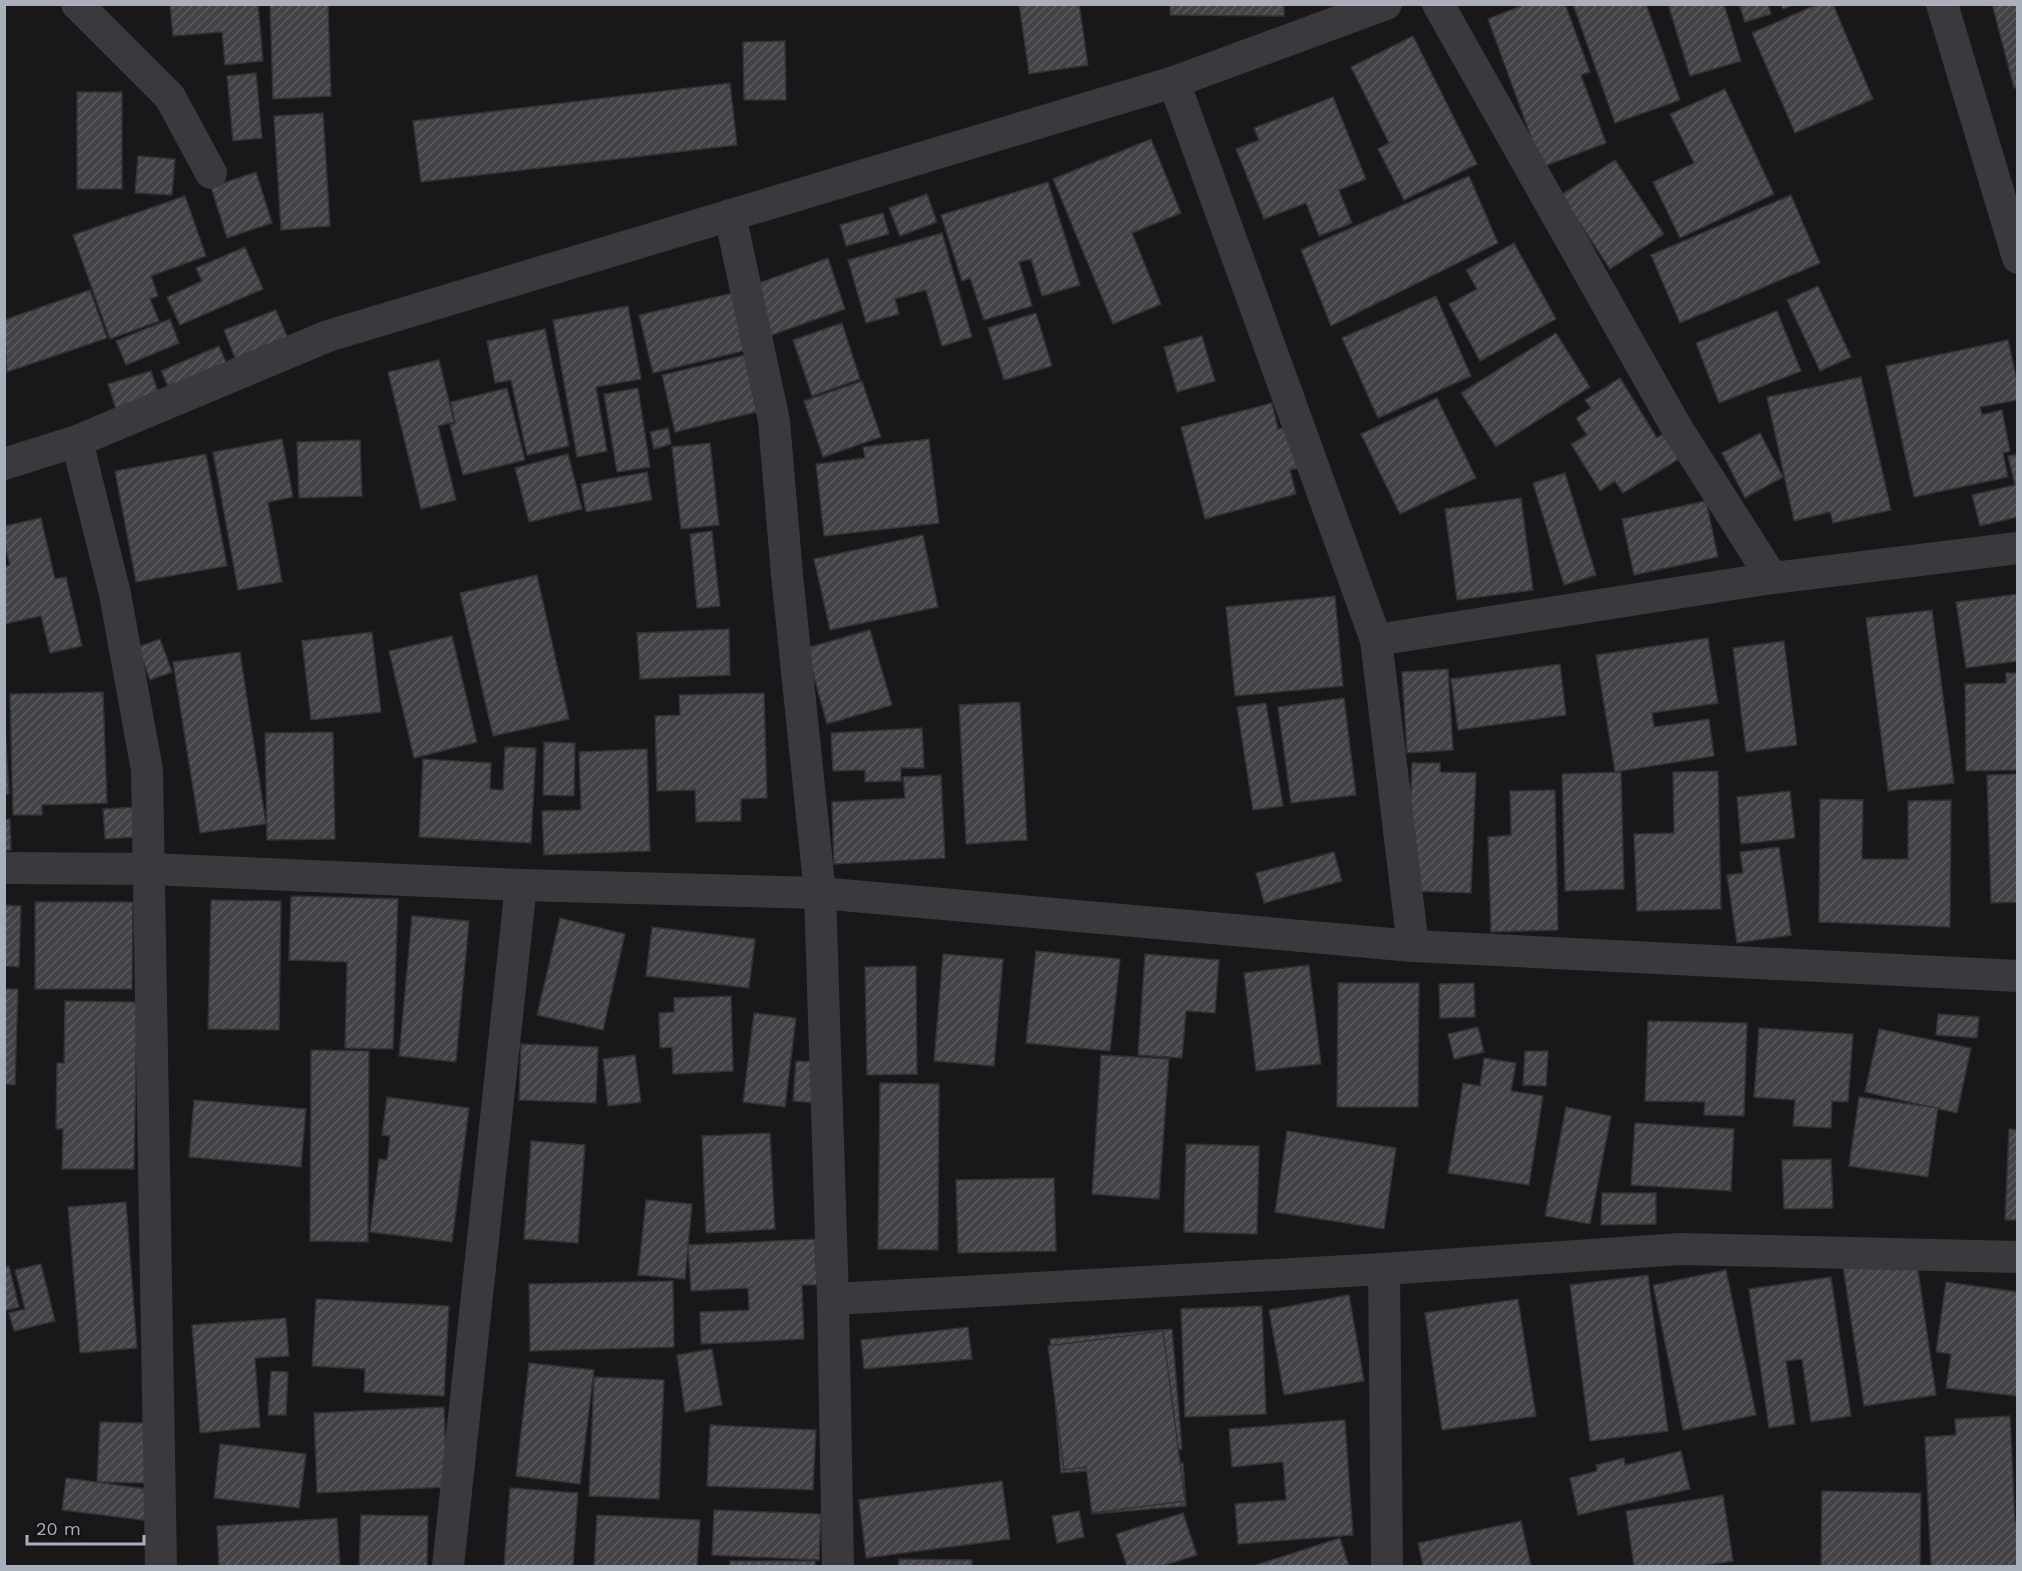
<svg xmlns="http://www.w3.org/2000/svg" width="2022" height="1571" viewBox="0 0 2022 1571" font-family="'Work Sans',sans-serif">
<style>
.building{fill:url(#building-hatch);stroke:#313236;stroke-width:1.5}
.lines{fill:none;stroke-linecap:round;stroke-linejoin:round}
.minor{stroke:#383a3f;stroke-width:32}
</style>
<defs>
<pattern id="building-hatch" width="6" height="6" patternUnits="userSpaceOnUse" patternTransform="scale(1.5)"><rect width="6" height="6" fill="#414347"/><path d="M-1 1l2-2M0 6l6-6M5 7l2-2" fill="none" stroke="#5a5c60"/></pattern>
</defs>
<rect width="100%" height="100%" fill="#18181a"/>
<!-- building -->
<g class="building">
<polygon points="170,4 258,4 263,61 225,65 222,32 173,36"/>
<polygon points="270,4 328,4 331,96 273,99"/>
<polygon points="1019,4 1079,4 1088,65 1029,74"/>
<polygon points="1170,4 1284,4 1284,16 1170,15"/>
<polygon points="1526,4 1565,4 1590,72 1581,75 1606,143 1542,167 1488,19"/>
<polygon points="1573,4 1646,4 1680,100 1615,123"/>
<polygon points="1668,4 1724,4 1741,61 1690,76"/>
<polygon points="1739,4 1768,4 1771,14 1745,22"/>
<polygon points="1781,4 1797,4 1783,9"/>
<polygon points="1818,4 1833,4 1873,99 1795,133 1752,33"/>
<polygon points="1992,4 2018,4 2018,87 2014,88"/>
<polygon points="1413,36 1477,164 1404,200 1378,149 1389,143 1351,67"/>
<polygon points="785,41 786,100 744,100 743,42"/>
<polygon points="256,73 262,138 233,141 227,76"/>
<polygon points="730,83 737,145 421,182 413,121"/>
<polygon points="1725,89 1774,194 1680,238 1653,182 1694,163 1670,114"/>
<rect x="77" y="92" width="45" height="97"/>
<polygon points="1333,97 1366,179 1339,190 1352,223 1319,236 1306,203 1264,219 1236,149 1259,140 1254,128"/>
<polygon points="323,113 330,226 281,230 274,116"/>
<polygon points="1151,139 1181,213 1132,233 1161,304 1113,324 1053,179"/>
<polygon points="138,156 175,159 172,195 135,193"/>
<polygon points="1615,160 1664,234 1610,269 1561,195"/>
<polygon points="256,172 272,223 227,238 211,187"/>
<polygon points="1469,176 1498,243 1331,326 1301,250"/>
<polygon points="1048,182 1080,285 1042,296 1031,259 1019,262 1032,306 984,320 970,278 962,281 941,215"/>
<polygon points="927,194 937,222 900,236 889,208"/>
<polygon points="1791,195 1820,263 1680,323 1651,255"/>
<polygon points="185,196 206,256 151,276 158,296 150,299 159,321 110,339 73,235"/>
<polygon points="883,213 889,234 846,246 840,225"/>
<polygon points="942,233 972,337 942,346 926,290 895,299 899,314 866,323 848,260"/>
<polygon points="1514,243 1556,319 1480,361 1449,304 1477,289 1466,270"/>
<polygon points="245,247 263,289 180,325 167,297 202,281 196,268"/>
<polygon points="828,258 845,309 766,337 748,287"/>
<polygon points="1818,286 1851,357 1820,371 1787,300"/>
<polygon points="90,290 107,338 7,372 4,320"/>
<polygon points="733,293 747,350 653,373 639,315"/>
<polygon points="1436,296 1471,376 1378,418 1342,338"/>
<polygon points="628,306 641,379 596,387 607,451 577,457 553,320"/>
<polygon points="276,310 291,346 238,366 224,330"/>
<polygon points="1777,311 1801,371 1719,403 1696,343"/>
<polygon points="1036,313 1052,366 1004,380 988,328"/>
<polygon points="170,319 179,343 126,365 116,341"/>
<polygon points="842,323 860,379 812,396 793,340"/>
<polygon points="545,329 569,446 527,455 511,380 495,383 487,341"/>
<polygon points="1556,333 1590,387 1496,447 1461,393"/>
<polygon points="1202,336 1215,381 1177,392 1164,347"/>
<polygon points="2008,340 2018,386 2018,400 1980,407 1982,415 2002,410 2010,451 2003,453 2008,477 1914,497 1886,366"/>
<polygon points="219,346 229,369 172,395 161,371"/>
<polygon points="750,354 764,410 675,432 662,375"/>
<polygon points="439,360 454,422 438,426 456,500 421,509 388,372"/>
<polygon points="151,371 160,398 117,412 108,384"/>
<polygon points="1861,377 1891,510 1833,523 1830,512 1794,521 1767,397"/>
<polygon points="1620,378 1657,438 1669,430 1684,456 1623,493 1615,481 1600,491 1571,444 1587,435 1576,418 1591,408 1585,400"/>
<polygon points="862,381 881,437 823,457 804,401"/>
<polygon points="507,388 525,460 463,475 450,425 455,423 451,402"/>
<polygon points="638,388 650,467 617,472 604,394"/>
<polygon points="1437,398 1476,478 1400,514 1361,434"/>
<polygon points="1272,403 1278,429 1295,425 1307,466 1290,470 1296,494 1205,519 1181,427"/>
<polygon points="668,428 671,444 654,449 650,432"/>
<polygon points="1760,433 1783,477 1745,498 1722,453"/>
<polygon points="282,439 293,497 268,502 282,582 238,590 213,452"/>
<polygon points="929,439 939,523 824,536 816,464 865,458 863,447"/>
<polygon points="360,440 362,496 299,498 297,442"/>
<polygon points="710,443 719,525 681,529 672,447"/>
<polygon points="206,454 227,566 136,582 115,471"/>
<polygon points="568,454 582,509 529,522 515,468"/>
<polygon points="2018,454 2018,517 1980,526 1972,495 2015,485 2008,456"/>
<polygon points="647,472 652,500 586,512 581,484"/>
<polygon points="1565,473 1596,575 1564,585 1533,483"/>
<polygon points="1521,498 1533,590 1457,600 1445,509"/>
<polygon points="1706,501 1718,557 1634,575 1622,519"/>
<polygon points="41,518 55,579 66,577 82,646 50,653 41,616 4,624 4,567 10,565 4,542 4,526"/>
<polygon points="712,531 720,606 697,608 690,534"/>
<polygon points="923,535 938,607 830,630 814,559"/>
<polygon points="537,575 569,719 493,736 460,593"/>
<polygon points="2018,594 2018,661 1966,668 1956,602"/>
<polygon points="1335,596 1343,686 1235,696 1226,607"/>
<polygon points="1932,610 1954,783 1888,791 1866,618"/>
<polygon points="729,629 730,675 640,679 637,633"/>
<polygon points="870,630 892,705 827,724 806,648"/>
<polygon points="372,632 381,712 311,720 302,641"/>
<polygon points="452,636 477,742 414,758 389,651"/>
<polygon points="1708,638 1718,703 1652,713 1654,727 1709,719 1714,756 1615,772 1596,655"/>
<polygon points="160,639 172,672 150,680 138,647"/>
<polygon points="1784,641 1797,745 1746,752 1733,648"/>
<polygon points="240,652 266,824 200,833 173,662"/>
<polygon points="1560,664 1566,715 1458,730 1451,679"/>
<polygon points="1448,669 1453,750 1407,753 1402,672"/>
<polygon points="2006,673 2018,673 2018,770 1966,771 1965,684 2006,683"/>
<polygon points="103,692 107,803 42,805 42,815 13,815 10,694"/>
<polygon points="764,693 767,798 741,799 741,821 696,822 695,790 657,791 655,716 680,715 679,695"/>
<polygon points="1344,698 1356,795 1291,803 1278,707"/>
<polygon points="1020,702 1027,840 966,844 959,705"/>
<polygon points="1266,703 1283,806 1253,810 1237,707"/>
<polygon points="4,707 9,794 4,794"/>
<polygon points="922,728 924,768 901,768 901,781 865,782 865,770 833,771 831,733"/>
<polygon points="333,732 335,839 267,840 265,733"/>
<polygon points="544,742 575,743 574,796 543,795"/>
<polygon points="505,747 536,748 531,843 419,837 423,759 491,763 490,789 503,790"/>
<polygon points="647,749 650,851 544,855 542,811 581,810 579,752"/>
<polygon points="1412,763 1440,763 1440,772 1476,773 1471,893 1407,891"/>
<polygon points="1718,771 1721,909 1637,911 1634,834 1674,833 1673,772"/>
<polygon points="1621,772 1624,889 1565,891 1562,774"/>
<polygon points="2018,774 2018,902 1991,903 1987,775"/>
<polygon points="941,775 945,858 834,864 832,802 905,798 903,777"/>
<polygon points="1555,790 1558,930 1491,932 1488,837 1511,835 1510,791"/>
<polygon points="1790,791 1795,838 1741,844 1737,797"/>
<polygon points="1820,799 1863,800 1862,859 1908,859 1908,801 1951,800 1950,927 1819,922"/>
<polygon points="135,807 137,837 105,839 103,809"/>
<polygon points="10,819 11,850 4,851 4,820"/>
<polygon points="1779,847 1791,935 1737,943 1727,875 1743,873 1740,852"/>
<polygon points="1334,852 1342,881 1264,903 1256,873"/>
<polygon points="291,896 398,899 393,1049 345,1048 347,962 289,960"/>
<polygon points="211,900 281,901 279,1030 208,1029"/>
<polygon points="35,902 133,902 132,989 35,989"/>
<polygon points="4,905 21,906 19,967 4,966"/>
<polygon points="412,916 469,921 456,1062 399,1056"/>
<polygon points="560,918 625,934 603,1030 537,1015"/>
<polygon points="652,927 755,939 749,988 646,976"/>
<polygon points="1036,951 1120,959 1110,1051 1026,1043"/>
<polygon points="943,954 1003,959 994,1066 934,1061"/>
<polygon points="1145,954 1219,960 1215,1013 1186,1011 1182,1058 1138,1055"/>
<polygon points="1309,965 1321,1064 1256,1071 1244,973"/>
<polygon points="916,966 917,1074 867,1075 865,967"/>
<polygon points="1338,983 1419,983 1418,1107 1337,1107"/>
<polygon points="1474,983 1475,1017 1440,1018 1439,984"/>
<polygon points="4,989 18,989 15,1085 4,1084"/>
<polygon points="731,996 733,1071 673,1074 672,1047 660,1048 659,1013 674,1012 674,998"/>
<polygon points="65,1001 137,1002 134,1169 62,1169 63,1129 56,1129 57,1063 64,1063"/>
<polygon points="754,1013 796,1018 785,1107 743,1102"/>
<polygon points="1938,1014 1979,1017 1977,1038 1936,1035"/>
<polygon points="1648,1021 1747,1023 1744,1116 1704,1115 1705,1102 1645,1101"/>
<polygon points="1478,1027 1484,1052 1454,1059 1448,1034"/>
<polygon points="1759,1028 1853,1034 1848,1102 1832,1101 1831,1128 1793,1126 1795,1100 1754,1097"/>
<polygon points="1879,1029 1971,1048 1957,1113 1865,1092"/>
<polygon points="521,1044 598,1047 596,1103 519,1100"/>
<polygon points="311,1050 369,1051 368,1242 310,1241"/>
<polygon points="1525,1051 1548,1051 1546,1086 1523,1085"/>
<polygon points="635,1055 641,1102 608,1106 603,1059"/>
<polygon points="1101,1055 1169,1059 1159,1199 1092,1194"/>
<polygon points="1484,1058 1516,1063 1511,1091 1543,1096 1529,1185 1448,1173 1463,1083 1480,1086"/>
<polygon points="796,1061 821,1062 818,1103 793,1101"/>
<polygon points="880,1083 939,1084 938,1250 878,1249"/>
<polygon points="387,1097 469,1108 452,1242 370,1232 379,1159 387,1160 390,1136 382,1135"/>
<polygon points="1859,1097 1938,1108 1928,1177 1849,1166"/>
<polygon points="194,1100 306,1109 301,1167 189,1157"/>
<polygon points="1566,1107 1611,1116 1590,1224 1545,1216"/>
<polygon points="1635,1123 1734,1129 1731,1191 1631,1185"/>
<polygon points="2009,1129 2018,1130 2018,1220 2005,1220"/>
<polygon points="1287,1131 1396,1148 1384,1229 1275,1212"/>
<polygon points="770,1133 775,1229 706,1233 702,1136"/>
<polygon points="531,1141 585,1145 578,1243 524,1239"/>
<polygon points="1186,1144 1259,1146 1257,1234 1184,1232"/>
<polygon points="1831,1159 1833,1208 1784,1209 1782,1160"/>
<polygon points="1054,1178 1056,1251 958,1253 956,1180"/>
<polygon points="1602,1193 1656,1193 1656,1224 1601,1225"/>
<polygon points="646,1200 692,1204 685,1279 638,1275"/>
<polygon points="126,1202 137,1348 80,1353 68,1207"/>
<polygon points="815,1239 817,1285 802,1285 804,1339 701,1344 700,1312 749,1310 748,1288 691,1291 688,1245"/>
<polygon points="1916,1257 1936,1395 1864,1406 1843,1266"/>
<polygon points="41,1264 55,1321 14,1331 9,1313 25,1309 15,1270"/>
<polygon points="9,1266 19,1307 4,1311 4,1267"/>
<polygon points="1726,1270 1756,1415 1683,1430 1653,1285"/>
<polygon points="1648,1275 1668,1431 1590,1441 1570,1285"/>
<polygon points="1831,1277 1851,1416 1811,1422 1802,1359 1786,1361 1795,1424 1769,1428 1749,1289"/>
<polygon points="673,1281 674,1347 530,1351 529,1284"/>
<polygon points="1946,1282 2018,1292 2018,1396 1946,1388 1951,1354 1936,1352"/>
<polygon points="1349,1295 1364,1381 1284,1395 1269,1310"/>
<polygon points="316,1299 449,1306 444,1396 364,1392 365,1369 312,1366"/>
<polygon points="1518,1299 1536,1416 1442,1430 1425,1313"/>
<polygon points="1262,1306 1266,1414 1185,1417 1181,1309"/>
<polygon points="286,1318 289,1356 255,1358 260,1427 200,1433 192,1325"/>
<polygon points="968,1327 972,1359 864,1369 861,1340"/>
<polygon points="1172,1329 1182,1449 1142,1453 1140,1424 1128,1425 1131,1467 1183,1463 1186,1506 1092,1514 1089,1471 1061,1473 1050,1339"/>
<polygon points="1163,1331 1185,1501 1092,1513 1086,1467 1064,1470 1048,1346"/>
<polygon points="712,1349 722,1405 685,1412 677,1355"/>
<polygon points="529,1363 594,1370 580,1484 516,1476"/>
<polygon points="271,1371 288,1372 286,1415 268,1415"/>
<polygon points="594,1377 664,1380 659,1499 589,1496"/>
<polygon points="444,1407 447,1487 317,1493 314,1413"/>
<polygon points="2010,1416 2015,1522 2018,1522 2018,1566 1931,1566 1925,1437 1956,1435 1955,1419"/>
<polygon points="1345,1420 1353,1535 1238,1544 1235,1504 1286,1500 1283,1462 1232,1467 1229,1429"/>
<polygon points="100,1422 150,1423 148,1483 97,1482"/>
<polygon points="710,1425 816,1430 813,1490 707,1486"/>
<polygon points="220,1444 306,1454 299,1508 214,1498"/>
<polygon points="1681,1451 1690,1489 1578,1515 1570,1478 1597,1471 1596,1465 1624,1458 1625,1465"/>
<polygon points="66,1478 154,1490 150,1521 62,1510"/>
<polygon points="1002,1481 1010,1539 866,1558 859,1500"/>
<polygon points="510,1488 578,1493 573,1566 504,1566"/>
<polygon points="1822,1491 1921,1493 1920,1566 1821,1566"/>
<polygon points="1723,1495 1733,1561 1701,1566 1634,1566 1626,1511"/>
<polygon points="714,1510 821,1514 819,1560 712,1555"/>
<polygon points="1079,1511 1084,1537 1057,1543 1052,1516"/>
<polygon points="1183,1513 1197,1555 1162,1566 1127,1566 1116,1534"/>
<polygon points="361,1515 428,1516 427,1566 359,1566"/>
<polygon points="597,1515 700,1520 697,1566 594,1566"/>
<polygon points="337,1518 340,1566 219,1566 217,1526"/>
<polygon points="1521,1521 1531,1566 1423,1566 1418,1543"/>
<polygon points="1340,1538 1349,1566 1253,1566"/>
<polygon points="899,1559 972,1560 972,1566 898,1566"/>
<rect x="730" y="1561" width="85" height="5"/>
</g>
<g class="lines">
<!-- minor -->
<g class="minor">
<polyline points="77,4 170,97 211,173"/>
<polyline points="1438,4 1678,430 1772,578"/>
<polyline points="1942,4 2018,258"/>
<polyline points="1174,82 1376,640"/>
<polyline points="730,215 774,421 787,575 820,893 833,1299 838,1566"/>
<polyline points="77,441 115,594 147,770 161,1566"/>
<polyline points="4,464 77,441 328,336 1174,82 1386,4"/>
<polyline points="4,868 150,869 521,885 820,893 1413,946 2018,976"/>
<polyline points="1413,946 1376,640 1772,578 2018,548"/>
<polyline points="1384,1269 1680,1249 2018,1257"/>
<polyline points="833,1299 1384,1269 1387,1566"/>
<polyline points="448,1566 521,885"/>
</g>
</g>
<!-- border -->
<rect width="2022" height="1571" fill="none" stroke="#a9afbb" stroke-width="12"/>
<!-- scale -->
<path d="M27 1535v9h117v-9" fill="none" stroke="#a9afbb" stroke-width="3"/>
<text x="36" y="1535" font-size="18" fill="#a9afbb" stroke="#121315" stroke-width="4.5" paint-order="stroke">20 m</text>
</svg>
